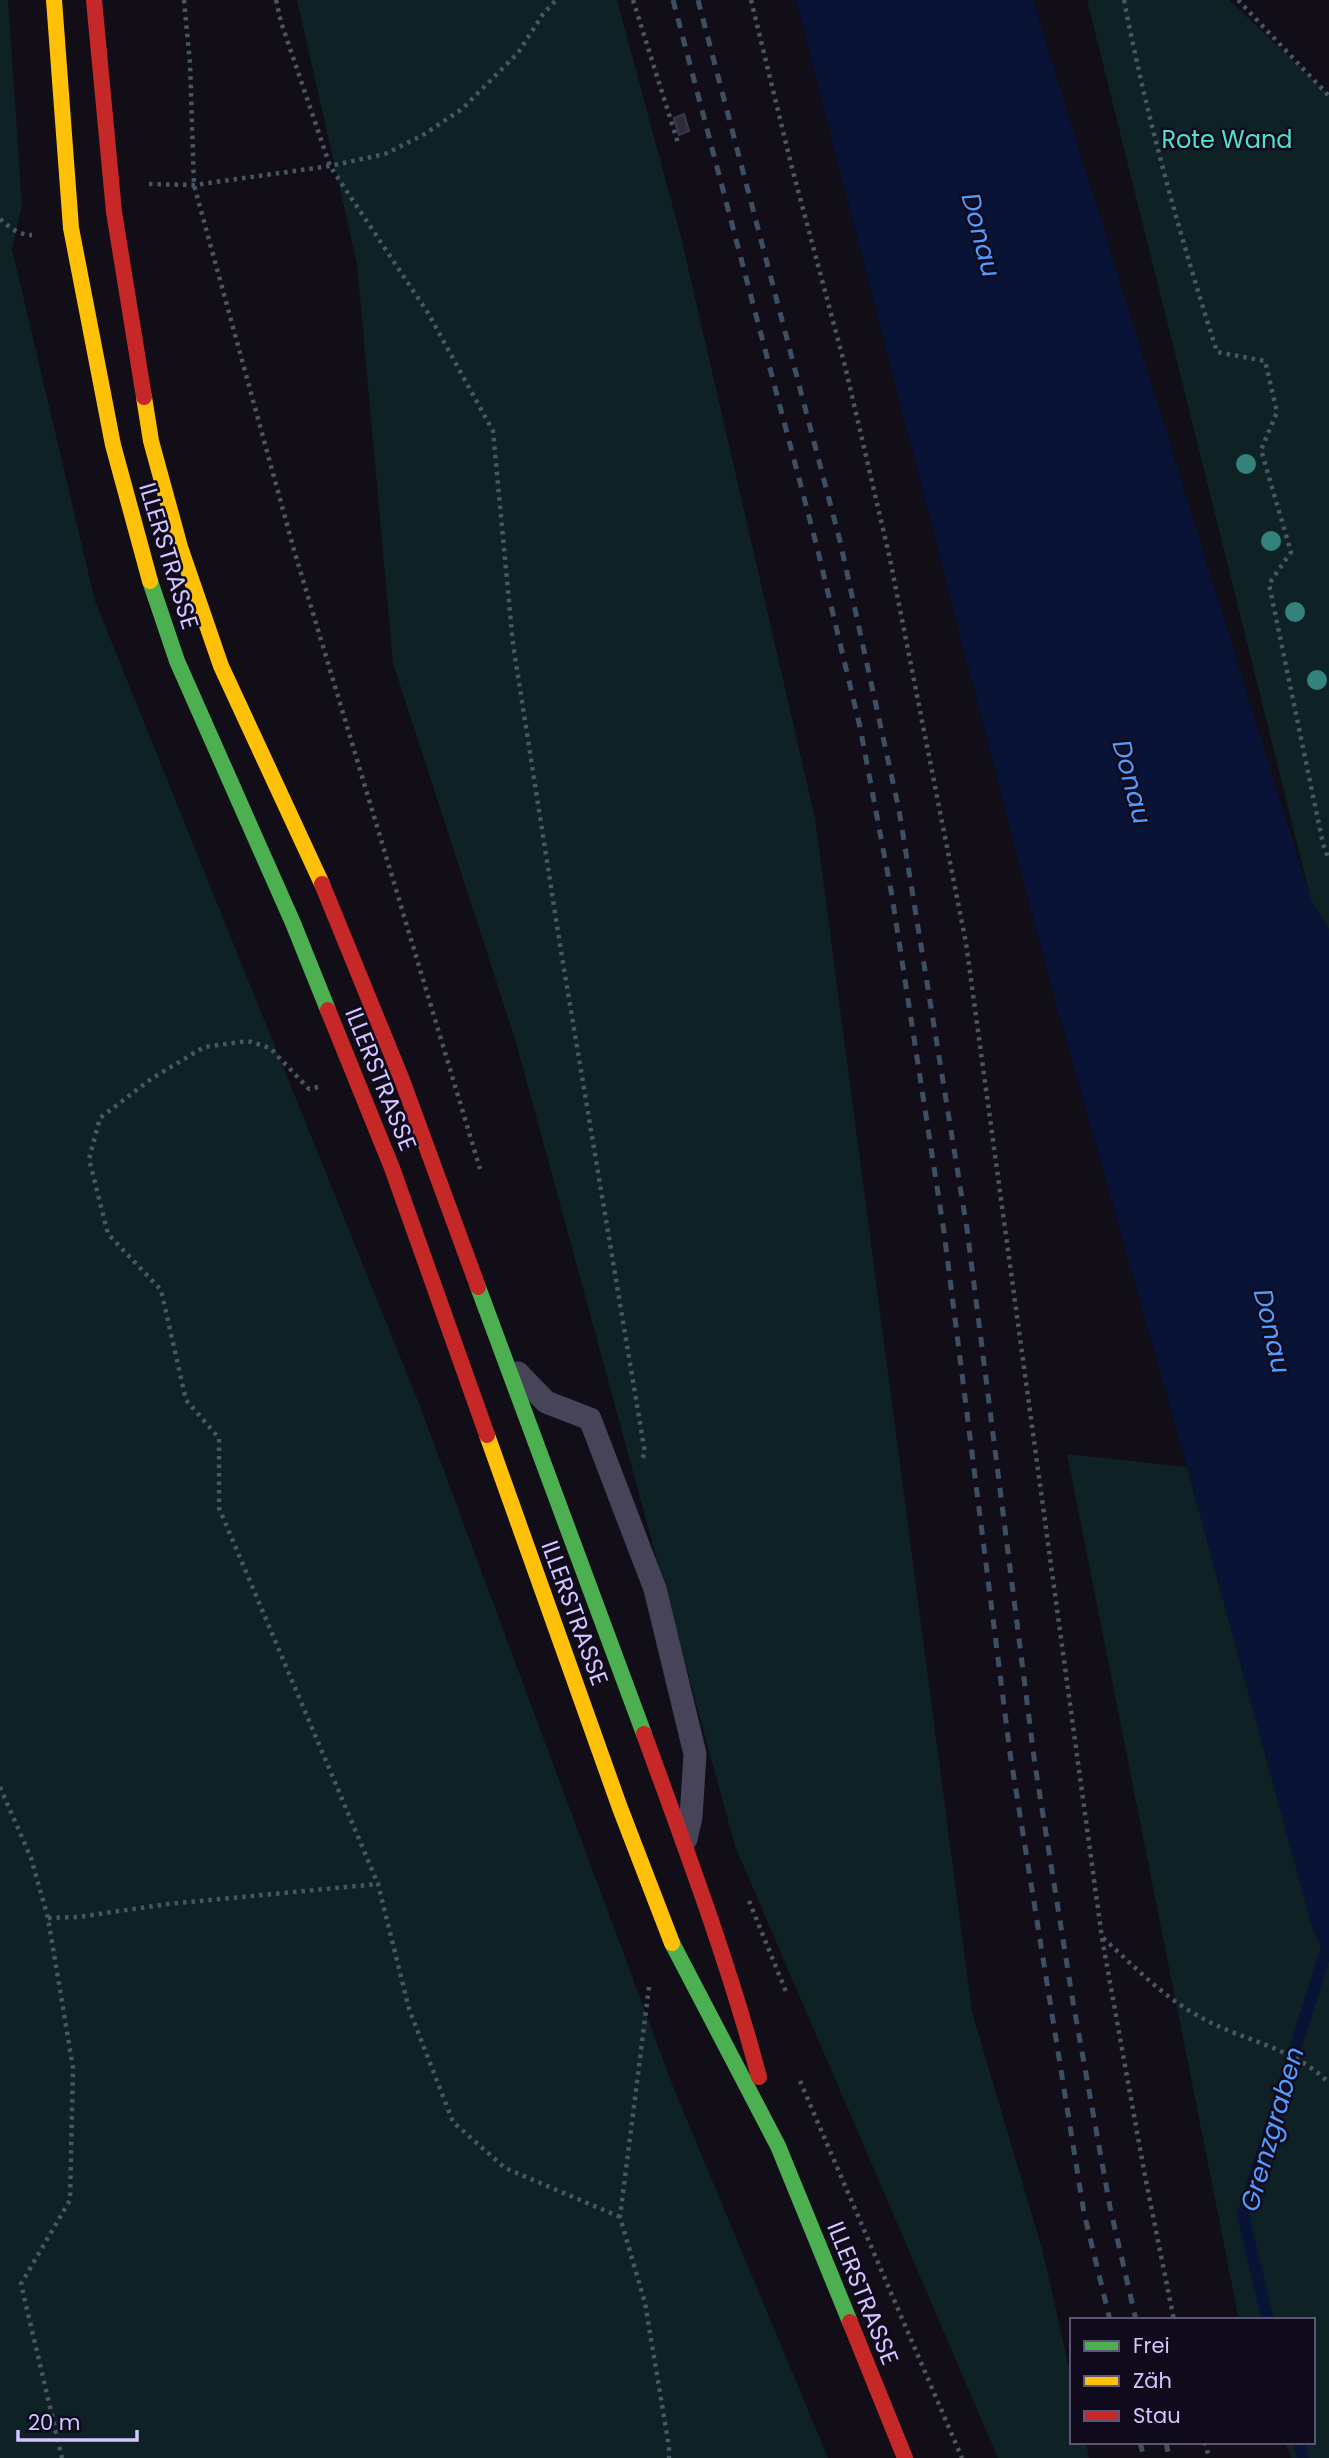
<svg xmlns="http://www.w3.org/2000/svg" width="1329" height="2458" viewBox="0 0 1329 2458" font-family="Poppins,sans-serif">
<style>
.green{fill:#0e2124}
.water{fill:#081336}
.lines{fill:none;stroke-linecap:round;stroke-linejoin:round}
.stream{stroke:#081336;stroke-width:12}
.building{fill:#2f2b3b;stroke:#3e384d;stroke-width:2}
.path{stroke:#4a5665;stroke-width:4.5;stroke-dasharray:3.5 5;stroke-linecap:butt}
.lane{stroke:#474359;stroke-width:23}
.fast{stroke:#4caf50;stroke-width:16}
.slow{stroke:#ffc107;stroke-width:16}
.jam{stroke:#c62828;stroke-width:16}
.rail{stroke:#3f4f63;stroke-width:5;stroke-dasharray:10 9;stroke-linecap:butt}
.tree{fill:#33827c}
.labels{text-anchor:middle;dominant-baseline:central;stroke-width:5;stroke-linejoin:round;paint-order:stroke}
.park-label{font-size:24px;fill:#4fe1cd;stroke:#0f0a1c}
.street-label{font-size:24px;fill:#d3c5ff;stroke:#0f0a1c}
.water-label{font-size:26px;font-style:italic;fill:#539cff;stroke:#0f0a1c}
</style>
<rect width="100%" height="100%" fill="#110e18"/>
<!-- green -->
<g class="green">
<polygon points="0,0 8,0 22,205 12,249 95,601 418,1401 674,2089 828,2458 0,2458"/>
<polygon points="297,0 617,0 681,237 815,818 972,2012 1043,2252 1072,2381 1072,2442 1086,2442 1089,2458 998,2458 735,1846 515,1039 393,663 357,264"/>
<polygon points="1087,0 1229,0 1329,95 1329,930 1311,900"/>
<polygon points="1067,1454 1187,1467 1313,1930 1329,1962 1329,2458 1291,2458 1285,2442 1313,2442 1313,2320 1239,2320"/>
</g>
<!-- water -->
<polygon class="water" points="796,0 1033,0 1311,900 1329,930 1329,1962 1313,1930 1187,1467 1046,967"/>
<g class="lines">
<!-- stream -->
<g class="stream">
<polyline points="1268,2320 1243,2215 1329,1941"/>
<polyline points="1299,2442 1303,2458"/>
</g>
</g>
<!-- building -->
<polygon class="building" points="684,114 689,131 679,135 674,118"/>
<g class="lines">
<!-- path -->
<g class="path">
<polyline points="184,0 190,63 194,185 294,550 480,1169"/>
<polyline points="276,0 281,22 330,166 428,313 493,431 513,644 561,951 645,1453 641,1461"/>
<polyline points="633,0 678,143"/>
<polyline points="751,0 791,164 845,366 890,559 966,943 1102,1938 1145,2176 1174,2320"/>
<path d="M1124,0C1147,119 1180,236 1217,352L1265,361L1277,412L1261,450L1291,552L1269,584L1323,844L1329,860"/>
<polyline points="1238,0 1329,96"/>
<polyline points="149,184 194,185 330,166 385,154 423,135 462,109 518,53 543,14 556,0"/>
<path d="M0,219C10,228 19,235 32,235"/>
<polyline points="318,1087 309,1089 270,1048 248,1041 204,1047 151,1079 100,1118 89,1159 108,1234 161,1290 186,1400 219,1438 219,1508 378,1884 409,2009 453,2122 505,2168 620,2217"/>
<polyline points="0,1787 31,1858 48,1918 73,2068 70,2200 21,2284 62,2458"/>
<polyline points="749,1901 787,1994"/>
<polyline points="48,1918 78,1917 168,1904 378,1884"/>
<path d="M1103,1938C1134,1966 1163,1997 1200,2017C1242,2041 1294,2047 1329,2083"/>
<polyline points="649,1987 620,2217 645,2303 669,2447 669,2458"/>
<polyline points="800,2081 962,2458"/>
<polyline points="1205,2442 1209,2458"/>
</g>
<!-- lane -->
<polyline class="lane" points="518,1373 546,1402 590,1419 655,1589 695,1754 691,1817 686,1839"/>
<!-- fast -->
<g class="fast">
<polyline points="150,581 177,661 293,923 328,1010"/>
<polyline points="478,1287 644,1734"/>
<polyline points="672,1943 778,2146 850,2322"/>
</g>
<!-- slow -->
<g class="slow">
<polyline points="54,0 71,228 113,445 150,581"/>
<polyline points="144,397 151,441 180,547 221,666 322,884"/>
<polyline points="487,1435 620,1808 672,1943"/>
</g>
<!-- jam -->
<g class="jam">
<polyline points="94,0 114,212 144,397"/>
<polyline points="322,884 402,1080 478,1287"/>
<polyline points="328,1010 392,1168 487,1435"/>
<path d="M644,1734C685,1847 728,1960 759,2077"/>
<polyline points="850,2322 905,2458"/>
</g>
<!-- rail -->
<g class="rail">
<polyline points="673,0 817,547 860,727 892,896 944,1232 1010,1753 1084,2213 1110,2320"/>
<polyline points="698,0 840,541 899,810 967,1229 1035,1765 1073,2002 1110,2207 1136,2320"/>
<polyline points="1140,2442 1144,2458"/>
<polyline points="1166,2442 1169,2458"/>
</g>
</g>
<!-- trees -->
<g class="tree">
<circle cx="1246" cy="464" r="10"/>
<circle cx="1271" cy="541" r="10"/>
<circle cx="1295" cy="612" r="10"/>
<circle cx="1317" cy="680" r="10"/>
</g>
<g class="labels">
<!-- park labels -->
<g class="park-label">
<text x="1227" y="139">Rote Wand</text>
</g>
<!-- street labels -->
<g class="street-label">
<text transform="translate(169 556) rotate(73)">ILLERSTRASSE</text>
<text transform="translate(381 1079) rotate(68)">ILLERSTRASSE</text>
<text transform="translate(575 1613) rotate(70)">ILLERSTRASSE</text>
<text transform="translate(863 2293) rotate(68)">ILLERSTRASSE</text>
</g>
<!-- water labels -->
<g class="water-label">
<text transform="translate(981 235) rotate(75)">Donau</text>
<text transform="translate(1132 782) rotate(75)">Donau</text>
<text transform="translate(1272 1331) rotate(77)">Donau</text>
<text transform="translate(1272 2129) rotate(-74)">Grenzgraben</text>
</g>
</g>
<!-- legend -->
<rect x="1070" y="2318" width="245" height="126" fill="#0f0a1c" stroke="#5d5577" stroke-width="2"/>
<rect x="1084" y="2341" width="35" height="10" fill="#4caf50" stroke="#5d5577" stroke-width="2"/>
<text x="1133" y="2353" font-size="21" fill="#d3c5ff">Frei</text>
<rect x="1084" y="2376" width="35" height="10" fill="#ffc107" stroke="#5d5577" stroke-width="2"/>
<text x="1133" y="2388" font-size="21" fill="#d3c5ff">Zäh</text>
<rect x="1084" y="2411" width="35" height="10" fill="#c62828" stroke="#5d5577" stroke-width="2"/>
<text x="1133" y="2423" font-size="21" fill="#d3c5ff">Stau</text>
<!-- scale -->
<path d="M18 2430v10h119v-10" fill="none" stroke="#d3c5ff" stroke-width="3.5"/>
<text x="28" y="2430" font-size="21" fill="#d3c5ff" stroke="#0f0a1c" stroke-width="5" paint-order="stroke">20 m</text>
</svg>
